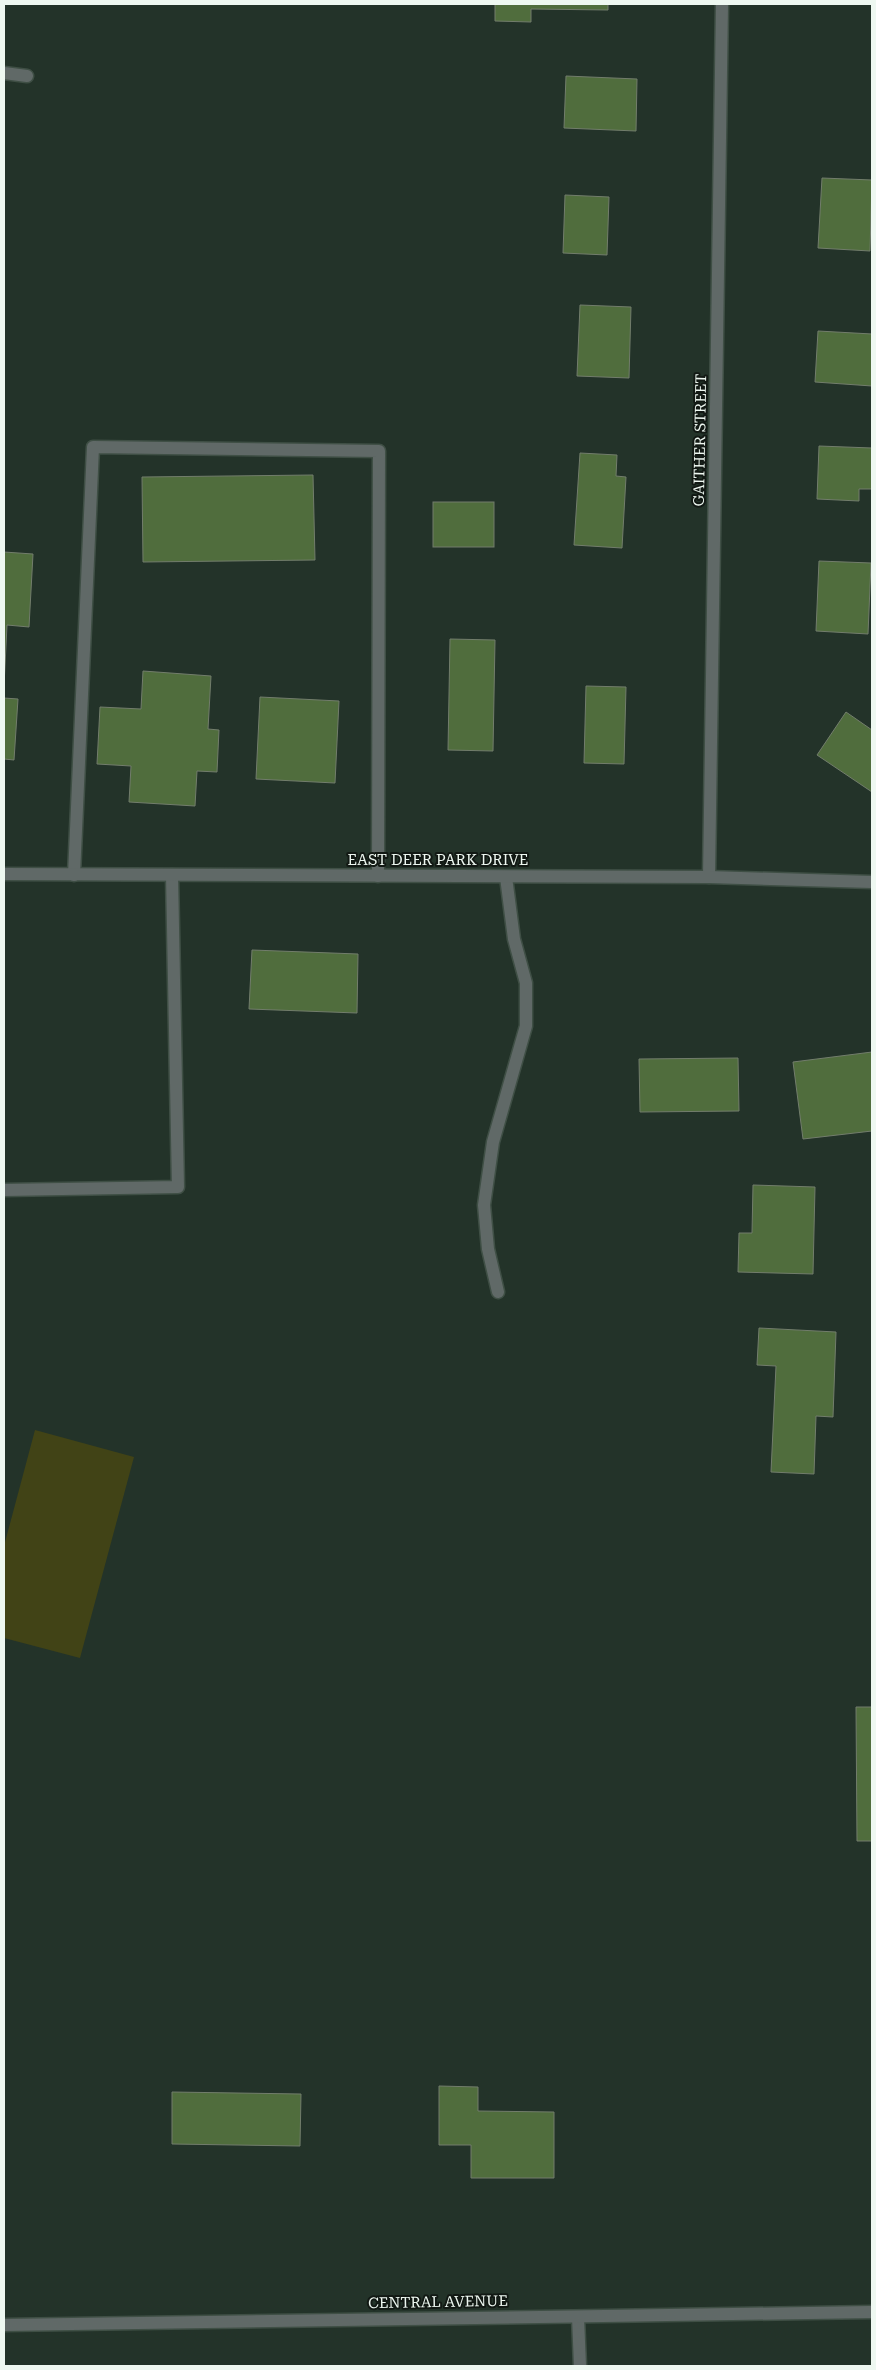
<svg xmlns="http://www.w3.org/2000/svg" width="876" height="2370" viewBox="0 0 876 2370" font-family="'Roboto Serif',serif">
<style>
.green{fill:#414316}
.building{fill:#506d3d;stroke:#727d6c}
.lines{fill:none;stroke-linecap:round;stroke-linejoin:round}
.service-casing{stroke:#3f4f45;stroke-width:15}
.minor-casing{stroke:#3f4f45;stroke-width:15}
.tertiary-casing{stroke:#3f4f45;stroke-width:15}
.service{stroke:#606967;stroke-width:12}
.minor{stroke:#606967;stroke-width:12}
.tertiary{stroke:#606967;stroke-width:12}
.labels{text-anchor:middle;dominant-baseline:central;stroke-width:4;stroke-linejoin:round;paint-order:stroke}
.street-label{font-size:15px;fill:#eef8f1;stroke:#121914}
</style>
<rect width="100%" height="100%" fill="#233329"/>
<!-- green -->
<polygon class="green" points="35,1430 134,1457 80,1658 4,1638 4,1546"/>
<!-- building -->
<g class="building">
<polygon points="495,4 608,4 608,10 531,9 531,22 495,21"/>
<polygon points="566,76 637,79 636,131 564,128"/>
<polygon points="822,178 872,180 870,251 818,248"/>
<polygon points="565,195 609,197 607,255 563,253"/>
<polygon points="580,305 631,307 629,378 577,376"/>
<polygon points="818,331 872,334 872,386 815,382"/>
<polygon points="819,446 872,448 872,489 859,489 859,501 817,499"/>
<polygon points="580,453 617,455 616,476 626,477 622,548 574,545"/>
<polygon points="313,475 315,560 143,562 142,477"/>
<rect x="433" y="502" width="61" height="45"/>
<polygon points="4,552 33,554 29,627 7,625 4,686"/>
<polygon points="819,561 871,563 868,634 816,631"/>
<polygon points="450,639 495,640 493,751 448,750"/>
<polygon points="143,671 211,676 208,729 219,730 217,772 197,771 195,806 129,802 131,766 97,764 100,707 141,709"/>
<polygon points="586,686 626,687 624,764 584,763"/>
<polygon points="260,697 339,701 335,783 256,779"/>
<polygon points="4,698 18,699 14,760 4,759"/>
<polygon points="846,712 872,730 872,792 817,755"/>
<polygon points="252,950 358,954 357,1013 249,1009"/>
<polygon points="872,1052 872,1131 803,1139 793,1062"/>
<polygon points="738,1058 739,1111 640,1112 639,1059"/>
<polygon points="753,1185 815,1187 813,1274 738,1272 739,1233 752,1233"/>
<polygon points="759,1328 836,1332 833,1417 816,1416 814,1474 771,1472 776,1366 757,1365"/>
<polygon points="856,1707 872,1707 872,1841 857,1841"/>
<polygon points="439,2086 478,2087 478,2111 554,2112 554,2178 471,2178 471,2145 439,2145"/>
<polygon points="172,2092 301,2094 300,2146 172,2144"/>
</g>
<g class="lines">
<!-- service casing -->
<g class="service-casing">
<g id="service">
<polyline points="4,73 27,76"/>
<polyline points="74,875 93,447 379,451 378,876"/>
<polyline points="4,1190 178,1187 172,875"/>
</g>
</g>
<!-- minor casing -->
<g class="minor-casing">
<g id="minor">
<polyline points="709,877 722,4"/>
<polyline points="498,1292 488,1249 484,1205 493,1142 526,1026 526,983 514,939 506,877"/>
<polyline points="578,2317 580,2366"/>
</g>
</g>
<!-- tertiary casing -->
<g class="tertiary-casing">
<g id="tertiary">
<polyline points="4,874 709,877 872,882"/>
<polyline points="4,2325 872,2312"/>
</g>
</g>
<!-- service -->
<use href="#service" class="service"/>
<!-- minor -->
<use href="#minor" class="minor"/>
<!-- tertiary -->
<use href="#tertiary" class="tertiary"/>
</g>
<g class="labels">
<!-- street labels -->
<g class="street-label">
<text transform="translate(700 440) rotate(-89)">GAITHER STREET</text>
<text x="438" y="860">EAST DEER PARK DRIVE</text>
<text transform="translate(438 2302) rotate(-1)">CENTRAL AVENUE</text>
</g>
</g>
<!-- border -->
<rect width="876" height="2370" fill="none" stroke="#eef8f1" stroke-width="10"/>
</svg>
